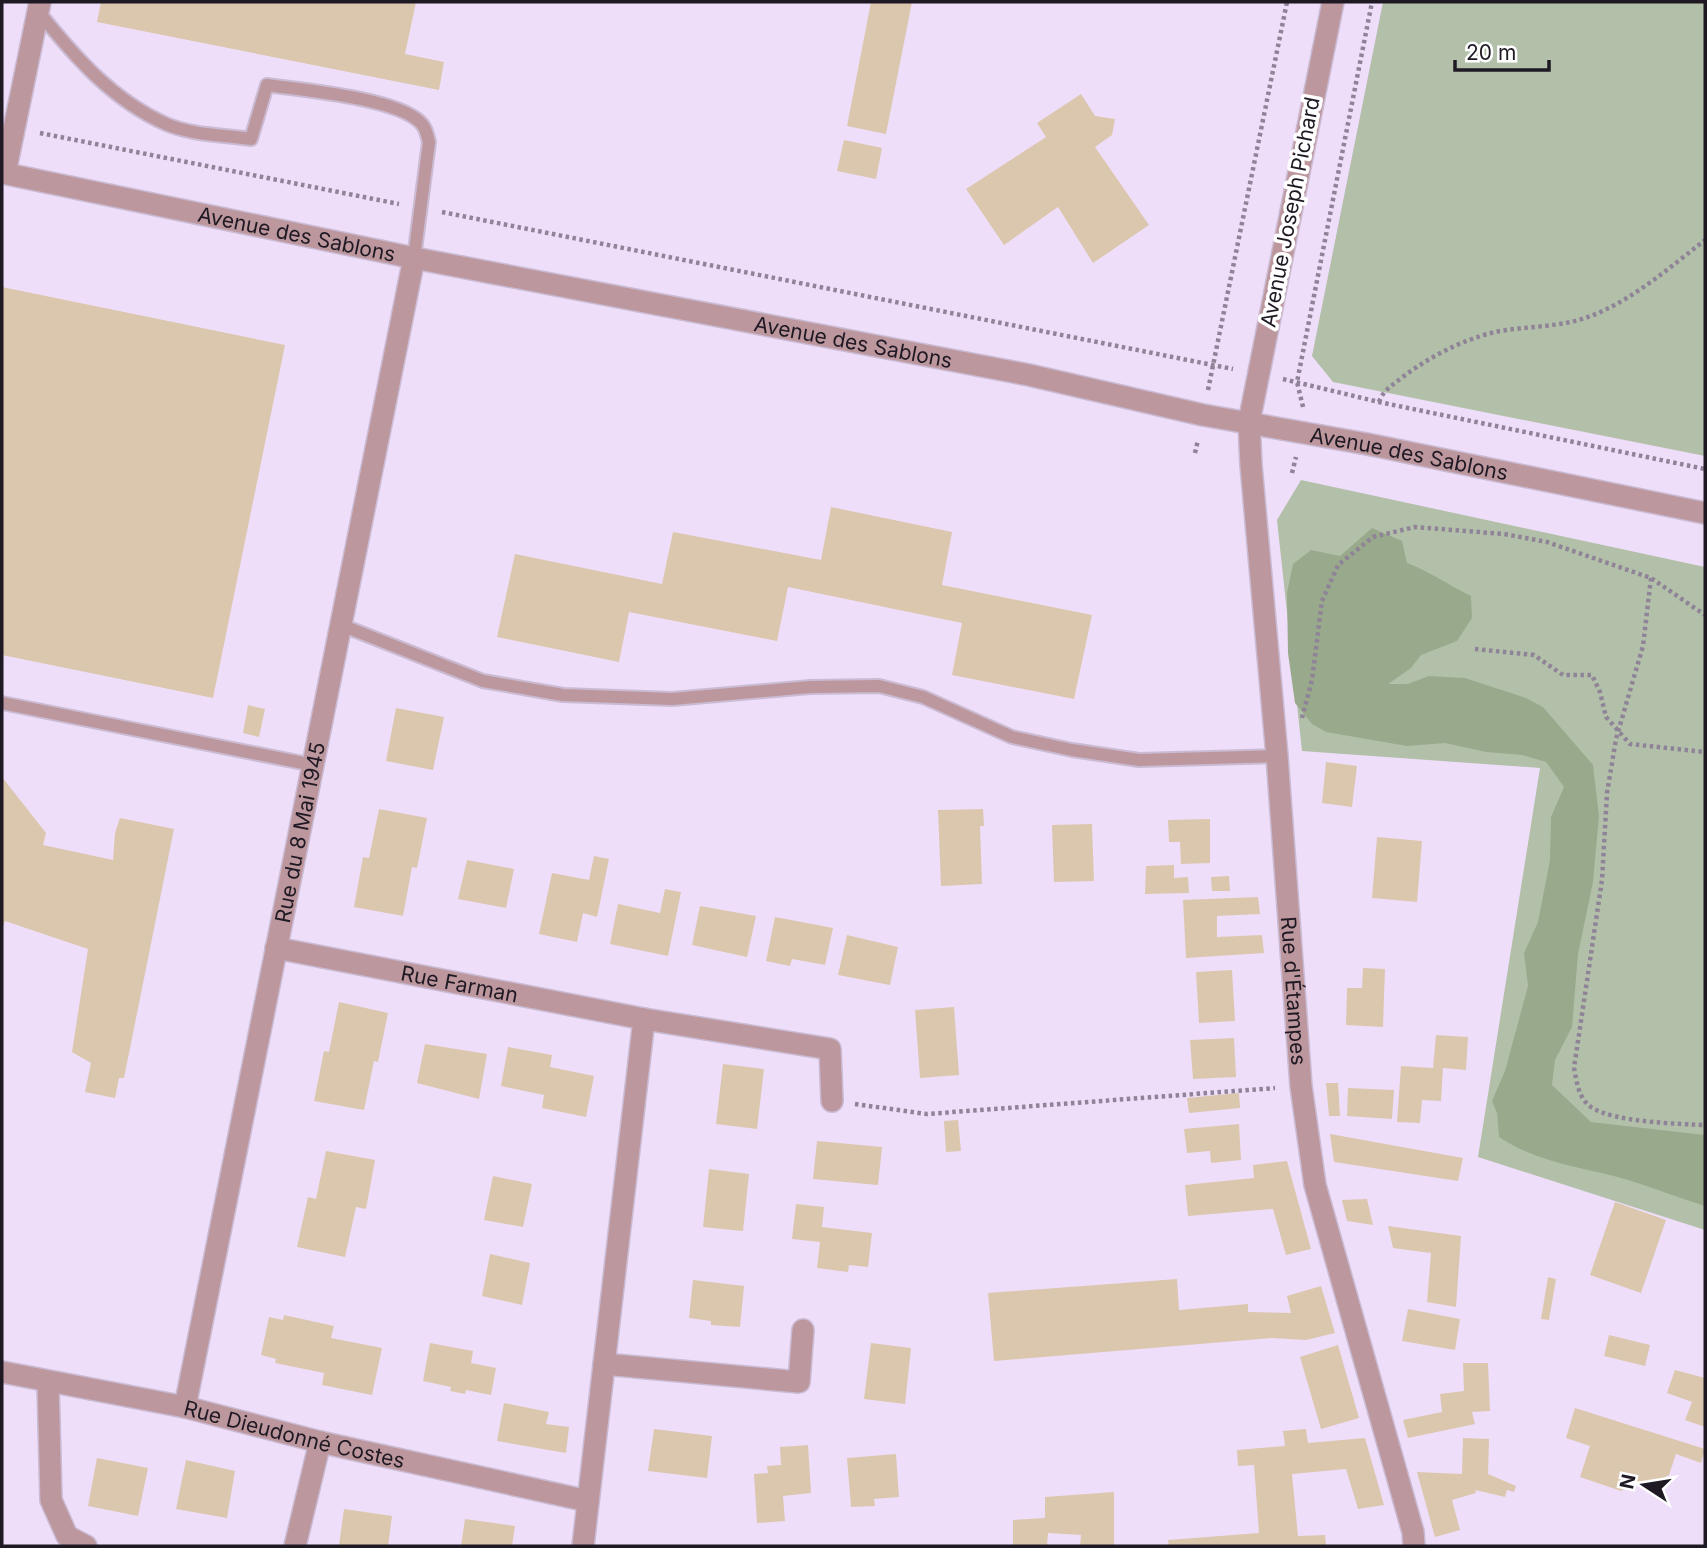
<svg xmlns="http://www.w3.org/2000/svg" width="1707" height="1548" viewBox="0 0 1707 1548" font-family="Inter,sans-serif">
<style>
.green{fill:#b3c0a9}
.forest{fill:#99a98c}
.building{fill:#dbc7ae}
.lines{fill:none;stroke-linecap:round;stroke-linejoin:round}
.service-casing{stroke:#cabbd3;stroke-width:16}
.minor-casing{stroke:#cabbd3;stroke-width:24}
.tertiary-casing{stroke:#cabbd3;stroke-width:24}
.path{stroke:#8f8397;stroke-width:4.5;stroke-dasharray:3.5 3.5;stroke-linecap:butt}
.service{stroke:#bd979e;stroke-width:12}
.minor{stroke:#bd979e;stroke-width:21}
.tertiary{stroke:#bd979e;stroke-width:21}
.labels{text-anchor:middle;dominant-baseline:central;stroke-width:7;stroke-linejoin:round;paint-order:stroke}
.street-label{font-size:21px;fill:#1f1923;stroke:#fff}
</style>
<rect width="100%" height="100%" fill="#efdefa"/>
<!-- green -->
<g class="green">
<polygon points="1383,2 1705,2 1705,456 1333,382 1312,356"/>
<polygon points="1301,480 1705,567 1705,1230 1478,1157 1540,768 1302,751 1277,520"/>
</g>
<!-- forest -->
<path class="forest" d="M1372,528L1402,541L1407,563C1431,572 1448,585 1471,596L1472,618L1457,641L1421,655L1411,668L1388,684H1408L1429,676L1465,678L1526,698L1543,707L1593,765L1599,816L1593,882L1578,954L1572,1027L1555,1060L1552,1085L1591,1122L1705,1135V1206C1679,1198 1654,1188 1628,1180C1583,1167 1539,1164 1499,1137L1497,1113L1492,1101L1505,1071L1528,986L1524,953L1538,922L1550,860L1551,817L1564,787L1546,762L1522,755L1486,752L1445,743L1407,746L1326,732L1312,724L1295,703L1288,653L1287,593L1293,564L1311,550L1340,556Z"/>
<!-- building -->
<g class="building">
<polygon points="101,2 416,2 405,54 444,62 439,90 97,22"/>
<polygon points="871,2 912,2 886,134 847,126"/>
<polygon points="1081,94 1095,116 1115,119 1112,135 1095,147 1149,225 1093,263 1058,207 1004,245 966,189 1046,137 1037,123"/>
<polygon points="844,140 882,148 876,179 837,171"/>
<polygon points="2,287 285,345 213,698 2,655"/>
<polygon points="831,507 952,532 942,585 1092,615 1074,699 952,675 962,623 788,587 777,641 629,612 619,662 497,637 515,554 662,584 673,532 821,560"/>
<polygon points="248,705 265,709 259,737 243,733"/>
<polygon points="396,708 444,717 433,770 386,761"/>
<polygon points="1326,762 1357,766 1352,807 1322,803"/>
<polygon points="2,777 46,833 43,845 113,860 115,833 120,818 174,829 124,1078 119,1078 115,1098 85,1092 91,1063 72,1052 88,949 5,921 2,930"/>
<polygon points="379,809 427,818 417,868 412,867 403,916 354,907 363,857 369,858"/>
<polygon points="983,809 984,826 980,826 982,884 941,886 938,810"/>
<polygon points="1210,819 1210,863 1181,864 1180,842 1169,842 1168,820"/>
<polygon points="1092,824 1094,881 1054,882 1052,825"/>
<polygon points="1377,837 1422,841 1417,902 1372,898"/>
<polygon points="594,856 609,859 597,917 583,913 577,942 539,934 552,873 589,880"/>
<polygon points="467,860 514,869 506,908 458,899"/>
<polygon points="1174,865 1174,878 1188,877 1189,893 1145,894 1146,866"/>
<polygon points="1229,876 1230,891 1212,891 1211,877"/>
<polygon points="665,889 681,892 668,956 610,944 618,904 660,913"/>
<polygon points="1258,897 1260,914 1217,916 1217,937 1262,935 1264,953 1186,958 1183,900"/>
<polygon points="700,906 756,916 747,957 692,945"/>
<polygon points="775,917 833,928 825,965 792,959 790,966 766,961"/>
<polygon points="847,935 898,947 890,985 838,975"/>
<polygon points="1363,968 1385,969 1383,1027 1346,1025 1347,988 1362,988"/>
<polygon points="1232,970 1235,1021 1199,1023 1196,972"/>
<polygon points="339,1002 388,1013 378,1062 374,1061 364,1110 314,1101 324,1051 329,1052"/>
<polygon points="954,1007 959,1075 920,1078 915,1010"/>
<polygon points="1436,1035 1468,1037 1466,1070 1443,1068 1441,1101 1422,1100 1420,1123 1397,1122 1401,1066 1433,1068"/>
<polygon points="1234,1038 1236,1077 1193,1079 1190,1040"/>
<polygon points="425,1044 487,1054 479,1099 417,1083"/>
<polygon points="508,1047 552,1055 550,1067 594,1076 586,1117 542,1108 544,1095 501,1086"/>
<polygon points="723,1064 764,1069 757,1129 716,1124"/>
<polygon points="1326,1083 1338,1083 1340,1116 1329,1116"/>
<polygon points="1348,1088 1394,1090 1392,1119 1347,1116"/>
<polygon points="1239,1093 1240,1108 1189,1113 1187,1098"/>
<polygon points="958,1120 961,1151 946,1152 944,1121"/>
<polygon points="1239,1124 1241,1160 1211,1163 1210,1151 1187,1153 1184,1129"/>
<polygon points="1330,1134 1463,1158 1458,1181 1334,1162"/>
<polygon points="817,1141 882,1147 878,1185 813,1179"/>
<polygon points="326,1151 375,1160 366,1209 356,1207 345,1257 297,1247 308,1197 316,1199"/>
<polygon points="1287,1161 1311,1249 1286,1255 1273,1209 1188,1216 1185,1185 1254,1178 1253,1165"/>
<polygon points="709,1169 749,1174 743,1231 703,1227"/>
<polygon points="493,1176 532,1184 523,1227 484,1220"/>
<polygon points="1367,1199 1373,1225 1347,1221 1342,1200"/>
<polygon points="1615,1202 1666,1220 1641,1293 1590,1275"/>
<polygon points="796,1204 824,1207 822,1227 872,1233 868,1267 849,1265 848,1272 817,1268 820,1242 792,1239"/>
<polygon points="1388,1226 1461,1236 1456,1307 1427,1302 1431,1253 1393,1248"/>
<polygon points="490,1254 530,1263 522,1305 482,1296"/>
<polygon points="1548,1277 1556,1279 1549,1320 1541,1319"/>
<polygon points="1177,1279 1179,1310 1248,1304 1248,1312 1291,1313 1287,1296 1321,1286 1335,1333 1306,1340 1272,1338 994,1361 988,1293"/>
<polygon points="693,1280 744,1286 740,1327 711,1325 711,1321 689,1318"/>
<polygon points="1408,1309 1460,1319 1455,1350 1402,1341"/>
<polygon points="284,1315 334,1326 331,1338 382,1348 372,1395 322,1385 324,1373 275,1363 276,1359 261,1355 269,1317 283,1320"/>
<polygon points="1609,1335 1650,1345 1645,1366 1604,1356"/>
<polygon points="430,1343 473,1351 471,1363 496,1368 491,1395 466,1390 465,1394 450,1391 451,1387 423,1381"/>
<polygon points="871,1343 911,1348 905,1404 864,1399"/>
<polygon points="1338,1345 1359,1418 1321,1429 1300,1357"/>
<polygon points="1463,1363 1488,1363 1490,1411 1472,1412 1475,1424 1408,1438 1403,1420 1442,1412 1440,1394 1464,1391"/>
<polygon points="1675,1370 1705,1378 1705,1427 1685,1420 1692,1402 1667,1393"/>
<polygon points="504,1403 549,1412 546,1424 569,1427 566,1453 497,1441"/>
<polygon points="1575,1408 1705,1449 1701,1463 1676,1454 1669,1475 1643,1489 1637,1481 1621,1491 1580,1477 1590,1446 1566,1438"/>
<polygon points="654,1429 712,1436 707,1478 648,1471"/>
<polygon points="1306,1429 1308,1443 1365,1438 1384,1505 1358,1509 1346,1469 1292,1474 1298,1536 1325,1535 1326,1545 1169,1546 1168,1540 1259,1533 1254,1465 1238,1466 1237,1450 1285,1446 1283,1431"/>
<polygon points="1463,1438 1489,1439 1488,1474 1516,1486 1514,1492 1507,1490 1505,1497 1475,1490 1476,1493 1452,1500 1460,1530 1435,1537 1417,1472 1462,1474"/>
<polygon points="808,1445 811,1493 783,1496 785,1521 757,1523 754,1474 768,1473 767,1466 781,1465 780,1447"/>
<polygon points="896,1454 899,1497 874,1499 875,1506 851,1507 847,1458"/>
<polygon points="97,1458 148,1468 138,1516 88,1506"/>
<polygon points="186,1460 235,1471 227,1518 176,1509"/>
<polygon points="1114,1492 1114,1546 1080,1546 1081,1535 1048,1533 1047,1546 1013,1546 1013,1520 1045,1518 1045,1497"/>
<polygon points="344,1509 392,1516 388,1546 339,1546"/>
<polygon points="465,1519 515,1526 512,1546 461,1546"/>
</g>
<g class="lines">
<!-- service casing -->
<g class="service-casing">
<g id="service">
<path d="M38,11C74,56 112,100 166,124C191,135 224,135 251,139L267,85C302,90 396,98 420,122C426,127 427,135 429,142L414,258"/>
<polyline points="341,625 483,681 563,695 672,699 810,687 879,686 923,697 1012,737 1072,750 1139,760 1277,756"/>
<polyline points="2,703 313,765"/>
</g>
</g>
<!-- minor casing -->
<g class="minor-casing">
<g id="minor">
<polyline points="5,173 40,2"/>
<path id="s1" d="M276,948L644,1019L583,1546"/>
<polyline points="644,1019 830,1049 832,1101"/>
<polyline points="604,1364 799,1382 803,1330"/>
<path id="s2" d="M2,1372L185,1407L320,1442L588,1501"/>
<polyline points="48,1383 51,1500 67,1536 86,1546"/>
<path id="s3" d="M185,1407L414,258"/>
<polyline points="295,1546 320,1442"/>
</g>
</g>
<!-- tertiary casing -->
<g class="tertiary-casing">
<g id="tertiary">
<path id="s4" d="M1333,2L1249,422L1251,465L1277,756L1301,1086L1315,1185L1413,1532L1414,1546"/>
<path id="s5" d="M2,173L414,258L1029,375L1203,415L1367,444L1705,513"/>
</g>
</g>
<!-- path -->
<g class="path">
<polyline points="40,133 399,204"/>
<polyline points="442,212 1233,369"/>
<polyline points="1283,379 1379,402 1705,469"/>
<polyline points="1208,390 1287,2"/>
<path d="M1379,402C1383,390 1394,384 1404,376C1431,356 1462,340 1495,332C1524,326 1555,328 1585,318C1628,304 1669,268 1705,240"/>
<polyline points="1303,407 1297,382 1372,2"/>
<polyline points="1195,453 1198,440"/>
<polyline points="1292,473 1296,457"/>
<path d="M1651,578L1643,646L1616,739L1607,793L1602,880L1574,1068C1577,1082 1578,1098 1591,1107C1612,1122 1679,1124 1705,1125"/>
<polyline points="1475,649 1534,655 1563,675 1592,675 1600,692 1606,717 1630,744 1705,752"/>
<polyline points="1302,718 1312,680 1322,601 1338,565 1373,537 1415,527 1504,534 1547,542 1651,578 1705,615"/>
<polyline points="855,1104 927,1114 1275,1088"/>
</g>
<!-- service -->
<use href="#service" class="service"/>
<!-- minor -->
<use href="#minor" class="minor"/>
<!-- tertiary -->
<use href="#tertiary" class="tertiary"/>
</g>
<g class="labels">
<!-- street labels -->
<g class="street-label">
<text transform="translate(1290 212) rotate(-79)">Avenue Joseph Pichard</text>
<text stroke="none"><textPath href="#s5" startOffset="301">Avenue des Sablons</textPath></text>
<text stroke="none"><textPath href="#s5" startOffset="868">Avenue des Sablons</textPath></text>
<text stroke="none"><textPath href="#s5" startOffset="1435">Avenue des Sablons</textPath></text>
<text stroke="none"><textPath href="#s3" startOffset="586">Rue du 8 Mai 1945</textPath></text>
<text stroke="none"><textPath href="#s1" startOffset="187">Rue Farman</textPath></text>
<text stroke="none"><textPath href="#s4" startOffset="999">Rue d'Étampes</textPath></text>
<text stroke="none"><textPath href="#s2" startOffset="299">Rue Dieudonné Costes</textPath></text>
</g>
</g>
<!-- border -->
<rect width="1707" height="1548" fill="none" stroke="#1f1923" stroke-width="7"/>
<!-- north arrow -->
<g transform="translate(1644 1485) rotate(282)" stroke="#ffffff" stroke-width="5" paint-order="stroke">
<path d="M0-5L12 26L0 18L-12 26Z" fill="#1f1923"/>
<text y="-10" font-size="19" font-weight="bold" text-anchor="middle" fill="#1f1923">N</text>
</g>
<!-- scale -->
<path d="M1455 60v10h94v-10" fill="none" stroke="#1f1923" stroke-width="3.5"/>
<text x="1466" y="60" font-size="21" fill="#1f1923" stroke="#ffffff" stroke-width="5" paint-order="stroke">20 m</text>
</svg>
